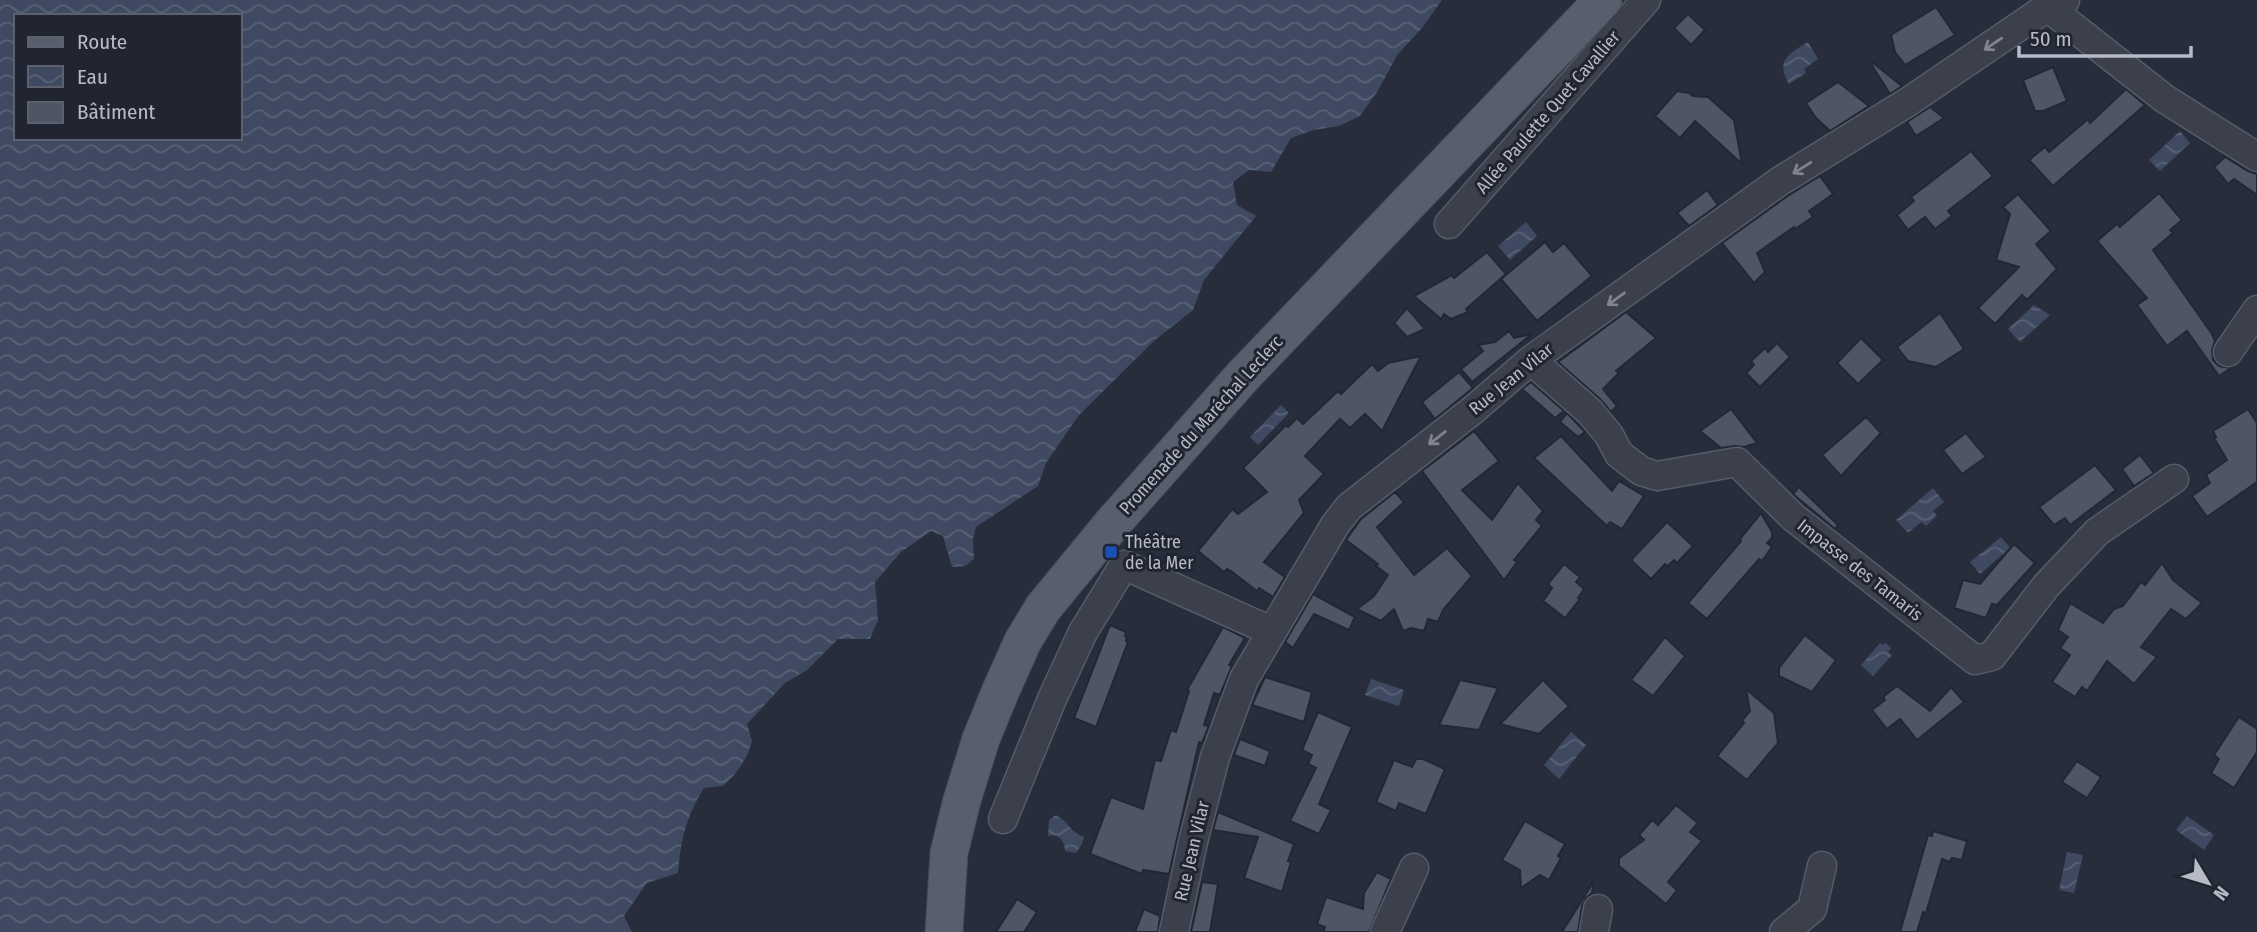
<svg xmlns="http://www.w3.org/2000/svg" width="2257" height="932" viewBox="0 0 2257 932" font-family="'Fira Sans Condensed',sans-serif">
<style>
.water{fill:url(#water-waves);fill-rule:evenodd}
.building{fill:#4e5565;stroke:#222733;stroke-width:2}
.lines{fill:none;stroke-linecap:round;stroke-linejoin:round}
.minor-casing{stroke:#565b67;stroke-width:31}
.major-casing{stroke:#444955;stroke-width:39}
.minor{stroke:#3b404c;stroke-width:28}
.major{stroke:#595e6c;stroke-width:37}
.oneway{stroke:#7f8490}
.transit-dot{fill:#1a4fb4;stroke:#202531;stroke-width:2.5}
.labels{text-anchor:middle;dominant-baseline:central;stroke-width:6;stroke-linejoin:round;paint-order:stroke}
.street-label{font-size:18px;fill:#b7bbc7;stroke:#202531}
.poi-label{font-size:18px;fill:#b7bbc7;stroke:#202531;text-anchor:start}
</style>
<defs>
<pattern id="water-waves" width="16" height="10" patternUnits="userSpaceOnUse" patternTransform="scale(1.75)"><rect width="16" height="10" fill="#3f4a62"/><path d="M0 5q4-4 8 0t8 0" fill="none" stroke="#586277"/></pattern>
</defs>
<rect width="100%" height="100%" fill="#272d3b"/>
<!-- water -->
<g class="water">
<path d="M0,0H1442L1422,28L1398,54L1377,92L1360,116L1339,126L1314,130L1291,138L1271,172L1249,170L1233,182L1237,205L1256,216L1204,280L1193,310L1155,340L1079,415L1046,463L1038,486L976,527L973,539L974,559L965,566L952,567L943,536L931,531L901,552L875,582L878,620L870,639H838L807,670L785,683L747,724L752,741L747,756L736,773L723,786L704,788C686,817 681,839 678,873L647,883L624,916L632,932H0ZM16,16H240V138H16Z"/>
<path d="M1808,42L1818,59L1804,69L1806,73L1789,84C1775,60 1789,54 1808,42Z"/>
<polygon points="2180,131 2190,143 2160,171 2149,160"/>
<polygon points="1526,222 1537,236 1510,260 1498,246"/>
<polygon points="2034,305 2050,315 2020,342 2008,329"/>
<polygon points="1281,405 1289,413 1258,445 1250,437"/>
<polygon points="1933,488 1944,502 1933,511 1937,516 1926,526 1921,522 1908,533 1896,520"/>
<polygon points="2001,537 2010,548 1980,574 1970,562"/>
<polygon points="1880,643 1883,645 1886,643 1891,648 1888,652 1892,655 1873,676 1861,665"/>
<polygon points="1371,679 1404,690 1399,706 1365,695"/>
<polygon points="1571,732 1586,745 1559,779 1544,765"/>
<path d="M1056,815C1069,822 1071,833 1084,837L1082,844L1076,853L1065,851C1065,841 1058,833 1048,836L1049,820Z"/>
<polygon points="2187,816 2214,835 2204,850 2176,830"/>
<polygon points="2067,852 2083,855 2074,893 2059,890"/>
</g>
<!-- building -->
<g class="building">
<polygon points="1936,7 1955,35 1905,65 1895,52 1891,35"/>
<polygon points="1688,14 1705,30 1691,45 1674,28"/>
<polygon points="1873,63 1902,86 1890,94 1871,64"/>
<polygon points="2053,67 2067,101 2043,111 2035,111 2023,80"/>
<polygon points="1838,82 1869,106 1830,131 1816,118 1806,103"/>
<polygon points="2126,89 2145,105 2053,186 2029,160 2045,147 2049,152 2088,119 2090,123"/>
<polygon points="1677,91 1689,93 1693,96 1708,97 1734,120 1742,164 1695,121 1680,138 1655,116"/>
<polygon points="1930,107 1944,118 1916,136 1907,122"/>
<polygon points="1971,151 1993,176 1948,211 1952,216 1935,229 1925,217 1908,230 1897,215 1914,201 1911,197"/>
<polygon points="2225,157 2248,171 2257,174 2257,195 2234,179 2228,184 2214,167"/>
<polygon points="1820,176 1833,194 1809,211 1813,217 1795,229 1794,227 1757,253 1765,272 1754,283 1722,243 1789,195"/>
<polygon points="1707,190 1718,205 1689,226 1677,213"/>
<polygon points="2159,193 2182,220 2170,230 2173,233 2153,250 2212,334 2215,341 2212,350 2213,360 2219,366 2231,368 2219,376 2187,331 2167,346 2137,305 2147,298 2097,241 2117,224 2120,227"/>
<polygon points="2018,194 2051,231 2036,244 2057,269 2027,300 2022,295 1995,324 1978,308 2019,267 1996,260 2010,214 2003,207"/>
<polygon points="1545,242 1553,252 1564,243 1592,276 1537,321 1501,279"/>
<polygon points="1487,252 1506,274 1466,309 1468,312 1451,319 1444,314 1441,319 1414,296 1452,275 1454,278"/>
<polygon points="1407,308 1425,329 1407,337 1394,323"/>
<polygon points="1626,312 1656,338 1616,371 1619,373 1603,389 1617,406 1611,412 1601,400 1558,362"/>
<polygon points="1940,313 1964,349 1936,367 1908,361 1897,347"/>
<polygon points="1509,331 1514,338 1532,334 1472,382 1461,369 1483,351 1478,345 1495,342"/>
<polygon points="1861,338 1883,360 1858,384 1837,363"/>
<polygon points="1777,343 1790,357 1760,387 1746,373 1754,365 1751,361 1765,348 1768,352"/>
<polygon points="1421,356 1382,431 1365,414 1350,428 1340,419 1305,456 1324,474 1299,500 1304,513 1264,562 1285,577 1273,597 1259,588 1257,591 1231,571 1227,569 1224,572 1198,551 1232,509 1238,514 1267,492 1243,468 1286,425 1288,427 1297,418 1303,424 1338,391 1341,394 1372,364 1378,371 1388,363"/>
<polygon points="1459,372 1473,388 1435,419 1422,402"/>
<polygon points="1531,382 1564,411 1555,418 1522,389"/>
<polygon points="1731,409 1757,443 1744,447 1735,446 1721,448 1700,431"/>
<polygon points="2248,409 2257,423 2257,482 2207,517 2192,496 2210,483 2206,475 2227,460 2214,438 2216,437 2213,431"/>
<polygon points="1567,413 1585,432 1578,437 1560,422"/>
<polygon points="1866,417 1881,433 1841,476 1822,455"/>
<polygon points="1474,431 1499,461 1462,490 1492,520 1518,483 1543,511 1536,520 1542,526 1514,560 1517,562 1504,580 1422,471"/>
<polygon points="1966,433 1986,457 1962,474 1943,450"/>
<polygon points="1561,436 1612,491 1619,481 1644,496 1622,529 1610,522 1607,526 1534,458"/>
<polygon points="2140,455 2154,473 2134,486 2122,469"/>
<polygon points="2095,465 2116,490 2070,525 2065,518 2054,525 2039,507"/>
<polygon points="1799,487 1838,525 1835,529 1793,494"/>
<polygon points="1395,492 1404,502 1377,527 1414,575 1447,548 1472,576 1443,610 1438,622 1428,619 1424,631 1411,628 1403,631 1394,609 1381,621 1357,609 1374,596 1388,575 1376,566 1378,564 1346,540 1361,519"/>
<polygon points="1761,513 1772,532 1772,538 1767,543 1772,547 1762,561 1759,559 1707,619 1688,603 1741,541 1740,539"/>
<polygon points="1667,522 1693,546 1677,563 1674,560 1668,566 1665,564 1651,579 1631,560"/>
<polygon points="2014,544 2035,563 1997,605 1992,604 1986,618 1954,608 1963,580 1980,584"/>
<polygon points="2162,563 2173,580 2202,603 2186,619 2171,609 2141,647 2157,657 2134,684 2107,661 2087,691 2082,687 2075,697 2052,682 2070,655 2060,648 2068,637 2058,630 2070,603 2103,623 2114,609 2123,606 2141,582 2145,585"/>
<polygon points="1564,564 1580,577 1576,582 1584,589 1578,598 1580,599 1565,618 1543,601 1552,588 1548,584"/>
<polygon points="1313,594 1355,617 1349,630 1314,614 1293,648 1285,642"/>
<polygon points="1110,625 1126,632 1125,636 1127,637 1126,641 1128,642 1096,727 1074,718"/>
<polygon points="1223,627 1245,638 1229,665 1232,666 1220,695 1214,693 1204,725 1209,726 1202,743 1199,742 1169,874 1143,870 1142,874 1090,854 1111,797 1143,809 1155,760 1161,761 1171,730 1176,732 1189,691 1187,690"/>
<polygon points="1805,635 1836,660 1812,692 1779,676 1779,668"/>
<polygon points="1665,637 1685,656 1653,696 1631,680"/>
<polygon points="1265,677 1312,692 1304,722 1252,705"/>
<polygon points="1460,680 1498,688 1479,730 1439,725"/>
<polygon points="1543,680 1569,706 1539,734 1500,724"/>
<polygon points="1897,686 1930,711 1951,687 1964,702 1917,740 1900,719 1887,729 1872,710 1885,700 1883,697"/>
<polygon points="1746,689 1774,713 1778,743 1747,780 1717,756 1744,723 1742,721 1750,711"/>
<polygon points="1318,712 1352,727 1319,804 1331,810 1319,834 1290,821 1316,768 1308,764 1312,755 1302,750"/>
<polygon points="2239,717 2257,729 2257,752 2234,788 2211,773 2219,759 2214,755"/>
<polygon points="1240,739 1270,751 1265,766 1234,755"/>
<polygon points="1416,759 1423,759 1445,769 1426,814 1399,803 1396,811 1376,802 1394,760 1412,767"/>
<polygon points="2077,761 2101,777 2087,798 2062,782"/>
<polygon points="1676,805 1698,823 1690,832 1702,841 1668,882 1677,890 1666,904 1619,866 1619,858 1644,840 1639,835 1652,820 1658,825"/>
<polygon points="1218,812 1294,844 1288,861 1291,862 1282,892 1244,878 1258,837 1213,830"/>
<polygon points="1525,821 1565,844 1558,856 1561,858 1549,880 1540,875 1521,888 1520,870 1502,860"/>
<polygon points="1933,831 1967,841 1962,860 1952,858 1950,862 1942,859 1926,913 1923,912 1917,932 1900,932 1928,835 1932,836"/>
<polygon points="1377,872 1391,879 1369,932 1323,932 1325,927 1317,924 1326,897 1363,909 1364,893"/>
<polygon points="1594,881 1592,893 1586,898 1582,906 1578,932 1562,932"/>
<polygon points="1202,882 1218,884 1210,932 1191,932"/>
<polygon points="1017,899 1037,912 1024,932 996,932"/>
<polygon points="1144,909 1160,916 1158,932 1135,932"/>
</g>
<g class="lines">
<!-- minor casing -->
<g class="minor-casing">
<g id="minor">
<polyline points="2049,6 2054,12 2165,99 2257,157"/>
<polyline points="1449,224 1646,0"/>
<polyline points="2228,352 2257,310"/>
<polyline points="1531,360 1590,412 1609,435 1619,454 1641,471 1657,476 1737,462 1793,517 1975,660 1992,656 2046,586 2097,532 2174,479"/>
<polyline points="1003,819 1052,699 1083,632 1124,565 1271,631"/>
<polyline points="1174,932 1193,842 1215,757 1244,679 1335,525 1349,507 1473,410 1531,360 1780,181 1908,102 2049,6 2065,0"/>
<polyline points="1385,932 1414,868"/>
<polyline points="1594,932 1598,909"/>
<polyline points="1784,932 1812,909 1822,866"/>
</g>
</g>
<!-- major casing -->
<g class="major-casing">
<polyline id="major" points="944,932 949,853 962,800 981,739 1001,690 1023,641 1043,608 1112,524 1243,376 1603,0"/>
</g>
<!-- minor -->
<use href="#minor" class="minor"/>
<!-- major -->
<use href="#major" class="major"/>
</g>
<!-- one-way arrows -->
<defs><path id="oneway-shaft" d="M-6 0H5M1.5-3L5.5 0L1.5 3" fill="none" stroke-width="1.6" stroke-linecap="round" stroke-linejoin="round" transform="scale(1.75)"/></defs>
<g class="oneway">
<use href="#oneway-shaft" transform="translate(1993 44) rotate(146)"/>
<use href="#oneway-shaft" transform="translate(1802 168) rotate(148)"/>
<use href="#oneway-shaft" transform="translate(1616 299) rotate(144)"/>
<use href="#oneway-shaft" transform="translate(1437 438) rotate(142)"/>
</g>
<!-- markers -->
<rect class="transit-dot" x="1104" y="545" width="14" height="14" rx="3.5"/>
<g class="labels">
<!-- street labels -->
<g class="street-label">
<text transform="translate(1548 112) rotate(-49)">Allée Paulette Quet Cavallier</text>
<text transform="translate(1511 379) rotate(-39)">Rue Jean Vilar</text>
<text transform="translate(1201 425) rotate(-48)">Promenade du Maréchal Leclerc</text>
<text transform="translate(1860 570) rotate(38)">Impasse des Tamaris</text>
<text transform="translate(1192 851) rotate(-77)">Rue Jean Vilar</text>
</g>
<!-- poi labels -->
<g class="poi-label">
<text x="1125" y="542">Théâtre<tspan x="1125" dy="21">de la Mer</tspan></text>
</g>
</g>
<!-- legend -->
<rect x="14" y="14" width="228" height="126" fill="#202531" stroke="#5c616d" stroke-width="2"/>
<rect x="28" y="37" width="35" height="10" fill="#595e6c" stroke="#5c616d" stroke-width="2"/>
<text x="77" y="49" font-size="21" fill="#b7bbc7">Route</text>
<rect x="28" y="66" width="35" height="21" fill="url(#water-waves)" stroke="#5c616d" stroke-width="2"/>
<text x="77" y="84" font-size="21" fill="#b7bbc7">Eau</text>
<rect x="28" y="102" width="35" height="21" fill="#4e5565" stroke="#5c616d" stroke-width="2"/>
<text x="77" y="119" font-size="21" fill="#b7bbc7">Bâtiment</text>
<!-- north arrow -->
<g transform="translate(2208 883) rotate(128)" stroke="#202531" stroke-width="5" paint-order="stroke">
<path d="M0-5L12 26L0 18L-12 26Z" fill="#b7bbc7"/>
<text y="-10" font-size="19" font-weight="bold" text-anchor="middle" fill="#b7bbc7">N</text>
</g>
<!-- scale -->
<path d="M2019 46v10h172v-10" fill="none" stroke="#b7bbc7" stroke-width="3.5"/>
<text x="2030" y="46" font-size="21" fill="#b7bbc7" stroke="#202531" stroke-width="5" paint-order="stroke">50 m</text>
</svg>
